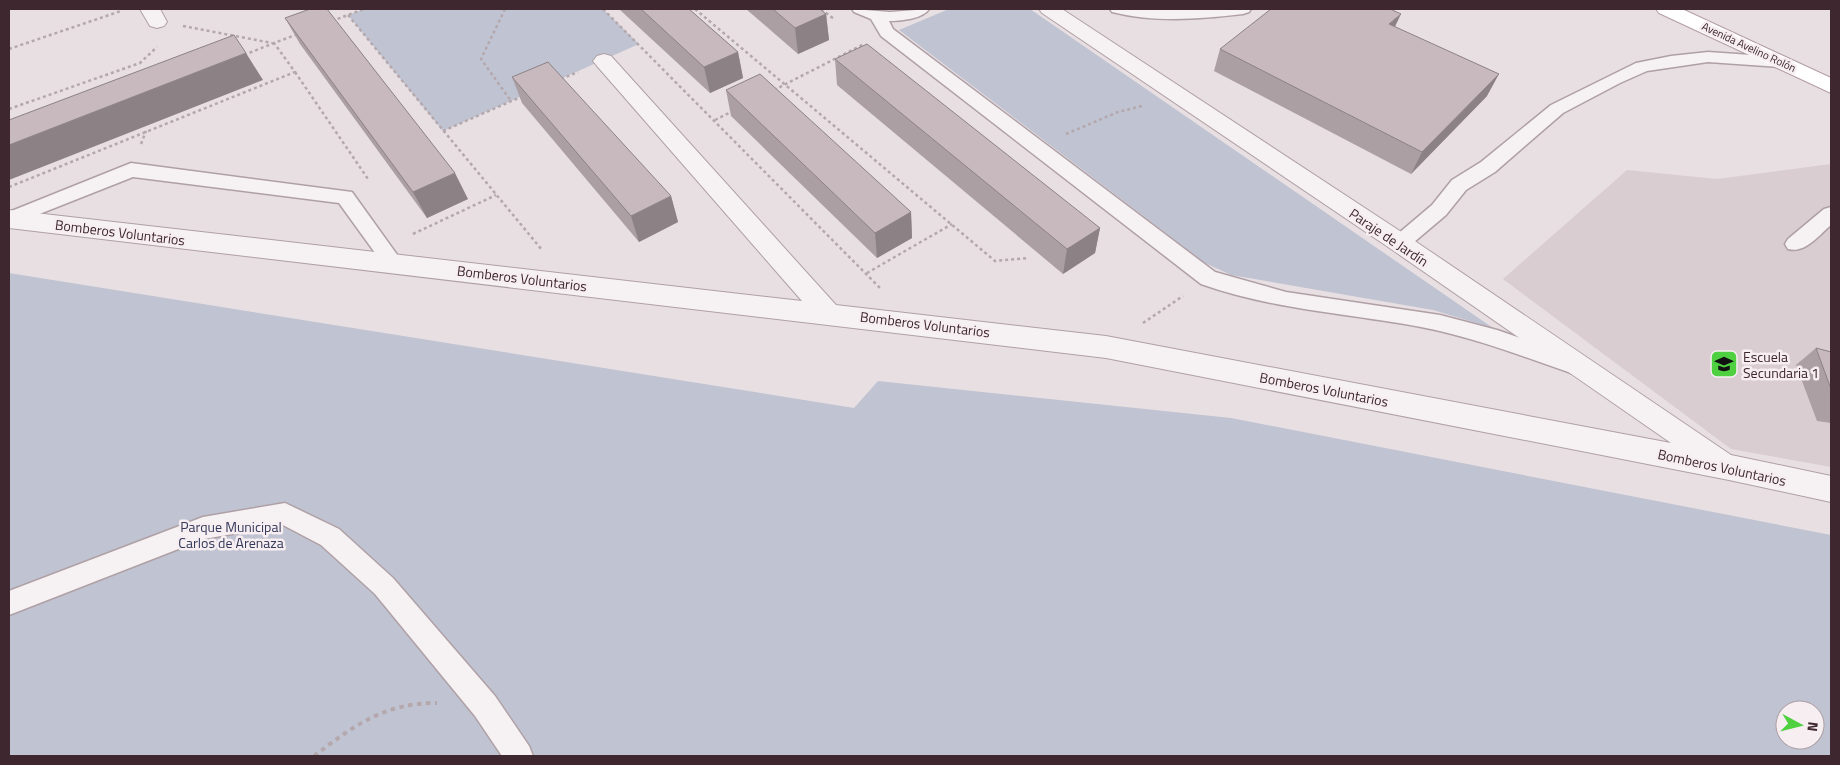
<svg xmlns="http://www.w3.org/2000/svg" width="1840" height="765" viewBox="0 0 1840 765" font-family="'Titillium Web',sans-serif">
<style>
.built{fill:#dacdd1}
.green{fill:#c0c3d2;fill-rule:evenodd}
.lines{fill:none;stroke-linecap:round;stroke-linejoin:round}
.lane-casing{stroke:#afa0a5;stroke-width:3}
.street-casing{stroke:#afa0a5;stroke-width:2}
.primary-casing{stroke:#b49ea5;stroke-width:2}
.path-far1{stroke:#b4a8ac;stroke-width:2.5;stroke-dasharray:3 3;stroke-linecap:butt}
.path{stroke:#b4a8ac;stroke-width:4;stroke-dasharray:4.5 4.5;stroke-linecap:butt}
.lane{fill:#f6f1f3;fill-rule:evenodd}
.street{fill:#f6f1f3;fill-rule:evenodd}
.primary{fill:#fff;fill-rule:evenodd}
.wall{fill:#ac9fa3}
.shaded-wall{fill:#8c8285}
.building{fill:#c8b9be;stroke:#8c8285}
.labels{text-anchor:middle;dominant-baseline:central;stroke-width:5;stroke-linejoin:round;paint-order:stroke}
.far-street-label{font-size:11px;fill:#3f272f;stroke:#f6eef1}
.street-label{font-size:14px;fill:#3f272f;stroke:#f6eef1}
.poi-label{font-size:14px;fill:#3f272f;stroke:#f6eef1;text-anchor:start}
.park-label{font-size:14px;fill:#34395b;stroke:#f6eef1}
</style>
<rect width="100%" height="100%" fill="#e8dfe2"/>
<!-- built -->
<polygon class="built" points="1831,164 1831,467 1731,449 1503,279 1627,170 1717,179"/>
<!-- green -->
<g class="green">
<polygon points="364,9 603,9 639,44 443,131 348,15"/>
<polygon points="949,9 1030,9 1493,328 1433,310 1231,275 1205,263 899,30"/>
<path d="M9,273L854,408L878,381L1231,418L1831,535V756H9ZM1785,710H1815V740H1785Z"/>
</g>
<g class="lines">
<!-- lane casing -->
<g class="lane-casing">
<g id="lane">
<path d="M852,9L890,12L929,9C923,19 900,21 889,21L893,29L1215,272L1286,292L1440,315L1497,330L1579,358L1582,364L1579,370L1571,373C1522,356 1473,337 1421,327C1345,313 1275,310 1201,284L881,36L871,19L854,12Z"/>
<path d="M1110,9H1251L1249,12L1243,14C1199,19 1156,23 1112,12Z"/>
<polygon points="1708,52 1780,57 1786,58 1789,62 1786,66 1780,67 1708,62 1647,71 1620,83 1563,113 1495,172 1466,190 1446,215 1407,248 1400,250 1393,248 1390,243 1393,238 1432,205 1452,180 1481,162 1551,105 1636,63 1671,56"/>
<polygon points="131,163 352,192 403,263 400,268 393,271 386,268 339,203 133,177 9,226 9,212"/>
<path d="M1831,207V225C1819,235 1805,254 1788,249L1785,244L1788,239L1824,209Z"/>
<polygon points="285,503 339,529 393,578 495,696 529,746 533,756 502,756 475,716 375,594 321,545 283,525 204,539 9,615 9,591 203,517"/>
</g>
</g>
<!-- street casing -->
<g class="street-casing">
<g id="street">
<polygon points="140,9 160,9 167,22 164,26 157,28 150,26"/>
<polygon points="1039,9 1062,9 1409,237 1731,455 1831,476 1831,502 1729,480 1106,358 9,228 9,210 802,301 597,66 593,61 597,56 604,54 611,56 836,305 1106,336 1671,443 1391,249 1042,13"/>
</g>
</g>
<!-- primary casing -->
<g class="primary-casing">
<polygon id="primary" points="1656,9 1682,9 1831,78 1831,93 1659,13"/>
</g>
<!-- path-far1 -->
<g class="path-far1">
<polyline points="505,9 481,59 511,101"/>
<polyline points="603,9 881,289"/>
<polyline points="695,9 995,261 1028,258"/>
<polyline points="821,9 834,19"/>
<polyline points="348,15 542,250"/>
<polyline points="332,21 364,9"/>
<polyline points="183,26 272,43"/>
<polyline points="9,49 121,11"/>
<polyline points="244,55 274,43"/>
<polyline points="295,72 368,179"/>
<polyline points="561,79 578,72"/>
<polyline points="774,90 864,44"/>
<polyline points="9,109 140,63 157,47"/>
<polyline points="715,120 733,111"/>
<polyline points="443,131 523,96"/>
<polyline points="1066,134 1118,112 1142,106"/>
<polyline points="141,144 146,131"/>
<polyline points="9,187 295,72 274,43 298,34"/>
<polyline points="413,234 496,195"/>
<polyline points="867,273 952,224"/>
<polyline points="1143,323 1183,296"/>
</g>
<!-- path -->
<path class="path" d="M314,756C355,725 384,703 437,703"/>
<!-- lane -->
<use href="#lane" class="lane"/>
<!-- street -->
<use href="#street" class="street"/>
<!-- primary -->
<use href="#primary" class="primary"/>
</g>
<!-- wall -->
<g class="wall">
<polygon points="619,9 689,9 738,52 743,78 710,93"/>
<polygon points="746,9 820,9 826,14 829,40 798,54"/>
<polygon points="285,18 468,199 427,218 300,44"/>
<polygon points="1395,27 1487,96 1411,174 1214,71 1220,49"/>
<polygon points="835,59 1100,228 1095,253 1063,274 837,85"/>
<polygon points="512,77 671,196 678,222 639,242 522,103"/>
<polygon points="726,90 911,212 912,238 877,258 731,116"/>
<polygon points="1816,348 1831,352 1831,423 1817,421 1796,365"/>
</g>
<!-- shaded-wall -->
<g class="shaded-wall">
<polygon points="826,14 829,40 798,54 795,28"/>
<polygon points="1401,14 1391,35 1389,24"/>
<polygon points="738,52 743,78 710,93 704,67"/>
<polygon points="246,53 263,80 9,180 9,145"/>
<polygon points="1499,74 1487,96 1411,174 1422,152"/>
<polygon points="455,173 468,199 427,218 413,192"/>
<polygon points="671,196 678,222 639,242 631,216"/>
<polygon points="911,212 912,238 877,258 875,233"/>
<polygon points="1100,228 1095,253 1063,274 1067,249"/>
</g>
<!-- building -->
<g class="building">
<polygon points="310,9 327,9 455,173 413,192 285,18"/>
<polygon points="641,9 689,9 738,52 704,67"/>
<polygon points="773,9 820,9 826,14 795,28"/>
<polygon points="1271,9 1390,9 1401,14 1389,24 1499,74 1422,152 1220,49"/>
<polygon points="234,35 246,53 9,145 9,120"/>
<polygon points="867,44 1100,228 1067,249 835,59"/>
<polygon points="548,62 671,196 631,216 512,77"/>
<polygon points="760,74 911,212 875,233 726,90"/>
<polygon points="1816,348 1831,352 1831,389"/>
</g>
<!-- icons -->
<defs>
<g id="school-square" transform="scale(1.4375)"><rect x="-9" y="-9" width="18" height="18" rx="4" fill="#4ed041" stroke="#f6eef1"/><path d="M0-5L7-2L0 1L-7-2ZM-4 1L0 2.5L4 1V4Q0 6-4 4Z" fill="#111"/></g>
</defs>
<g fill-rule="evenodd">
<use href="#school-square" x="1724" y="364"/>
</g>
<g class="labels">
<!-- far-street labels -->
<g class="far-street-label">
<text transform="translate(1749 47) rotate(25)">Avenida Avelino Rolón</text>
</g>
<!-- street labels -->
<g class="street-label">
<text transform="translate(120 232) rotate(7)">Bomberos Voluntarios</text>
<text transform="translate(1389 237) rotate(34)">Paraje de Jardín</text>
<text transform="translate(522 278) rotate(7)">Bomberos Voluntarios</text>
<text transform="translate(925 324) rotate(7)">Bomberos Voluntarios</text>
<text transform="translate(1324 389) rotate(11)">Bomberos Voluntarios</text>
<text transform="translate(1722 467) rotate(12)">Bomberos Voluntarios</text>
</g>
<!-- poi labels -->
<g class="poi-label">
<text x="1743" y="356">Escuela<tspan x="1743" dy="16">Secundaria 1</tspan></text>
</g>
<!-- park labels -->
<g class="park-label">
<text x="231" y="526">Parque Municipal<tspan x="231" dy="16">Carlos de Arenaza</tspan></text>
</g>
</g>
<!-- border -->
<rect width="1840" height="765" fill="none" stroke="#3f272f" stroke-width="20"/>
<!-- north arrow -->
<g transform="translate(1800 725) rotate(97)"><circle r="24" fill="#f6eef1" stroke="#ad9ea3"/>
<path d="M0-4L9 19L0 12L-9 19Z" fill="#4ed041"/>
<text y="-8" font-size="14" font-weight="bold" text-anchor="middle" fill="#3f272f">N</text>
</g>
</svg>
